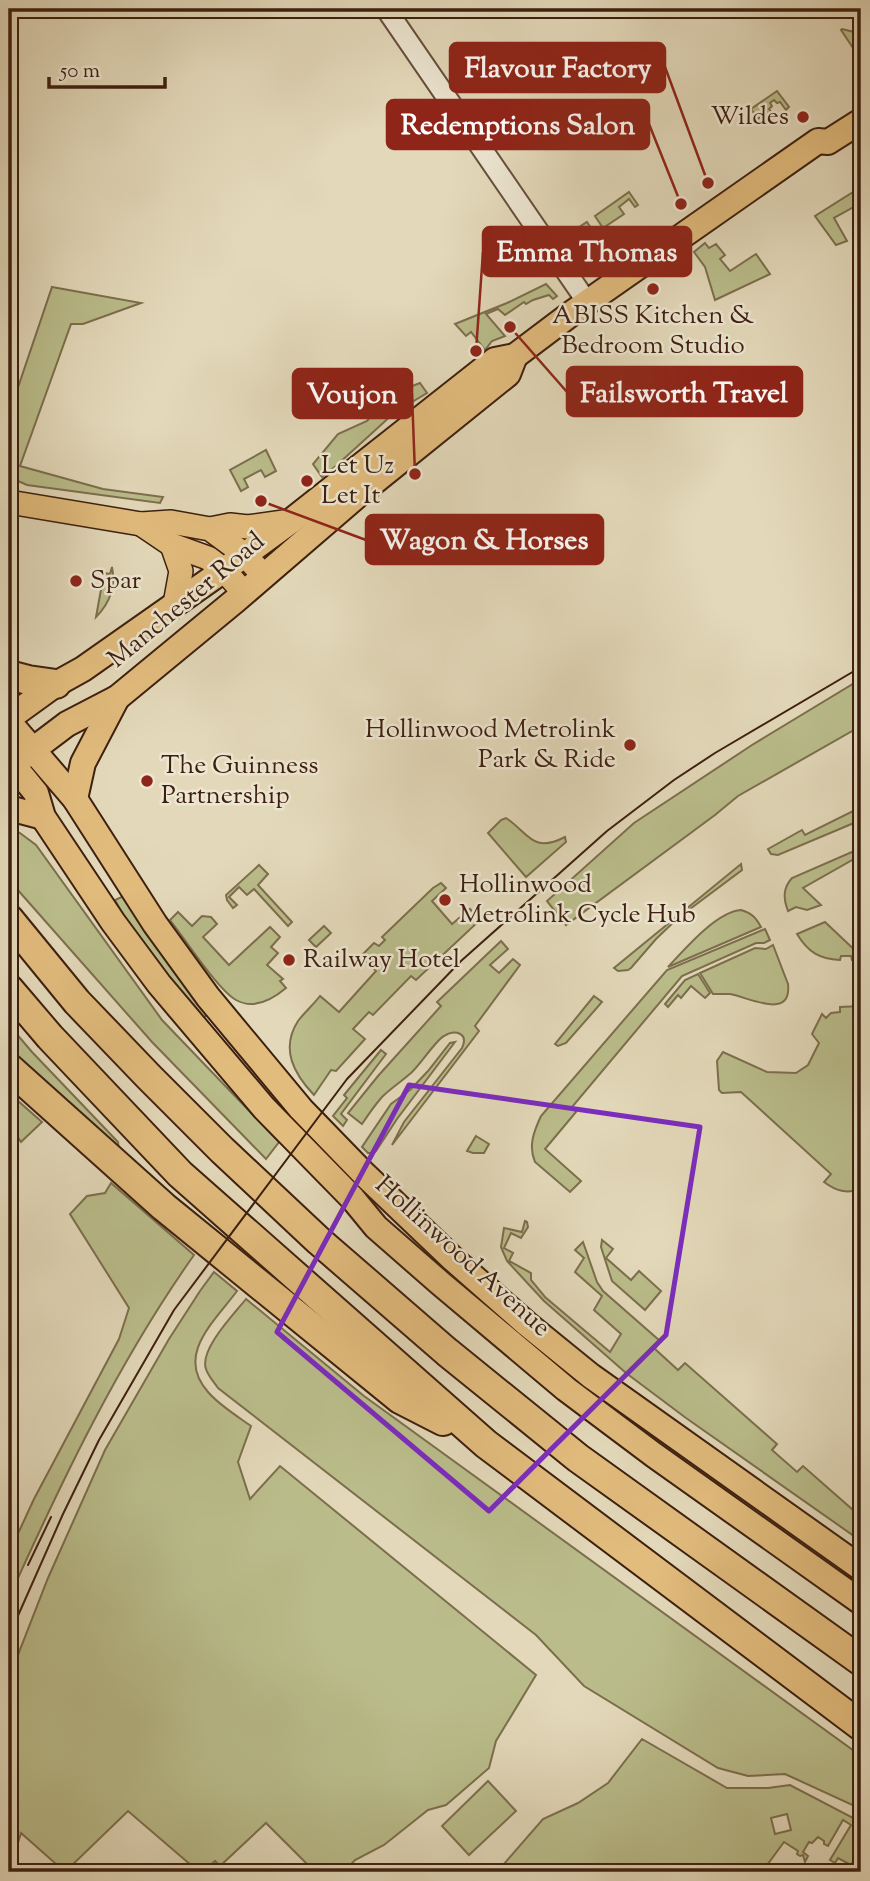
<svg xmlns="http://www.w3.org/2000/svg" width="870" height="1881" viewBox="0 0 870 1881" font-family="'Sorts Mill Goudy',serif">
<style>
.green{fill:#babd8b;stroke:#7c6e4d;stroke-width:2;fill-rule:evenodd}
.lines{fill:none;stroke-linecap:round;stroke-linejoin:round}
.tertiary-casing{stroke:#664e3a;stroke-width:23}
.primary-casing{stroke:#3d1f0f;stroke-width:26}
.trunk-casing{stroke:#3d1f0f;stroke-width:28}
.motorway-casing{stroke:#3d1f0f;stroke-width:32}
.tertiary{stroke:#ede6d2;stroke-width:19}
.primary{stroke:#e2bc7d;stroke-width:23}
.trunk{stroke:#e2bc7d;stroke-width:24}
.motorway{stroke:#e2bc7d;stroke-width:28}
.tram{stroke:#3d1f0f;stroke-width:2}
.marked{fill:none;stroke:#7b2cbf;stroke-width:5;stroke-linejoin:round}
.poi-dot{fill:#8f2418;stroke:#ede6d2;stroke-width:2.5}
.labels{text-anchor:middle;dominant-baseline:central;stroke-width:5;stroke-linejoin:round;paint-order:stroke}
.poi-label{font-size:26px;fill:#3d1f0f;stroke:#ede6d2;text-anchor:start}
.street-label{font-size:26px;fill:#3d1f0f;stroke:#ede6d2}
.leader{fill:none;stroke:#8f2418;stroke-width:2.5}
.callout-dot{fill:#8f2418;stroke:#ede6d2;stroke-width:2.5}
.callout{fill:#8f2418;stroke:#8f2418;stroke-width:2.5}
.callout-label{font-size:28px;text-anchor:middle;font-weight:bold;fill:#fff}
</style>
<rect width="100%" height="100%" fill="#e3d9ba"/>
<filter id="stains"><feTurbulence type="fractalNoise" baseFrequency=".00286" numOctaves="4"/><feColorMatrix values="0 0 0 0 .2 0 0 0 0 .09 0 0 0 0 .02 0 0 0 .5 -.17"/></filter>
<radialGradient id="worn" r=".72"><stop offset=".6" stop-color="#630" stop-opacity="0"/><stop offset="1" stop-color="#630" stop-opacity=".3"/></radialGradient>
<!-- green -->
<g class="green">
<polygon points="842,29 858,33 855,43 861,45 861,60 841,30"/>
<polygon points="777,91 789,107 786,110 780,102 777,103 774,100 770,103 772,106 769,109 775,117 768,122 763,115 758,119 751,109"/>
<polygon points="861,187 861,203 834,218 847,241 836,245 815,216"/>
<polygon points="629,192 638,205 635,207 629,199 619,207 624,214 603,228 595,216"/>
<polygon points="587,222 595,234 588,240 591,244 587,247 583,241 578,245 570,233"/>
<polygon points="705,243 709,248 716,244 725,255 720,259 730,271 756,254 770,274 715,300 705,267 694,252"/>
<polygon points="546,284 557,296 553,299 549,295 533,300 526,304 524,302 505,315 498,309 486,314 505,336 492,341 485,350 471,332 466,336 455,324 507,303"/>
<polygon points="52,287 141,303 83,324 71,324 20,466 103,489 163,497 160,503 27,485 9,477 9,414"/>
<polygon points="420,383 427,393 394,413 337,465 322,477 313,464 338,434 367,421 391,394"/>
<polygon points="266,450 276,471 265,477 261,470 244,479 248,487 241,491 230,470"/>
<path d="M112,567C116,587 110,603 96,617L104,573L110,574Z"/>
<polygon points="861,679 861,726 738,796 715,815 566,925 547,901 634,823 752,745"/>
<polygon points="861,807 861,820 778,855 771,854 768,849 802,830 805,835"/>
<path d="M506,818C529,833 532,854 565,837L566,842L526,877L488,833L501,820Z"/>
<polygon points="9,828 20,833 36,845 162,1020 279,1142 266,1159 152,1042 9,880"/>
<path d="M861,848V855L803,888L821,905L807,910L796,907L788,911C783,898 783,888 792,878Z"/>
<polygon points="741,864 742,870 678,918 656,939 631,968 628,970 618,971 614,968"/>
<polygon points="259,865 268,874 258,885 292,922 288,926 254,889 247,895 239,887 229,897 237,905 233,908 227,900 226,895"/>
<path d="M441,883L446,888L432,901L452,924L470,909L480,920L416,980L411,976L373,1015L369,1012L353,1029L365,1039L336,1071L331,1070L314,1095C294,1074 280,1049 298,1021C304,1013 313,1005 320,996L339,1012L376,971L361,956L374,943L379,946L385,940L382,937L433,888Z"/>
<polygon points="124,896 210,1013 201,1019 123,915 115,900"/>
<path d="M741,910C752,913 756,918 761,927L668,967C685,949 716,912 741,910Z"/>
<path d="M178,912L192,926L202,916L211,917L217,924L203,937L229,965L270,927L280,937L271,947L278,953L267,965L283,979L280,981L286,988C273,999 254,1010 236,1000C218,990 185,939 170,920Z"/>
<path d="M825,922L861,956V959L852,960L851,956H841L840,960C819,959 808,952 797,934Z"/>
<polygon points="324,926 331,933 316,947 309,940"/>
<path d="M765,929L770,940L764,943H756L682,976L572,1107L576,1112L545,1149L581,1181L570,1192L535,1162C528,1146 534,1131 541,1116L667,970Z"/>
<path d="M501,941L508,949L490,965L499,973L513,959L520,965L475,1026L479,1031L392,1145L404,1122L462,1048C469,1033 455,1029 444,1036C436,1040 420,1065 411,1073C402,1081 391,1088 382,1097C375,1105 368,1115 362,1124L348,1113L378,1076L441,1006L437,1002Z"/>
<path d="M773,945L788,984C792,1021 748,997 730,994C724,994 718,994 713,994L700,973L755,948L766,949Z"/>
<polygon points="698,974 710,993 705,998 691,986 681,998 678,995 668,1007 665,1004 685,980"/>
<polygon points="594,996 602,1002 566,1043 558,1046 555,1044"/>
<path d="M861,1006V1189C847,1194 836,1191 824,1182L831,1174L741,1092L722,1093L719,1090L717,1061L723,1052L767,1072L796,1073L808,1065L819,1043L812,1034L822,1014L826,1018L831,1013L840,1012V1007Z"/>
<polygon points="9,1025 32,1052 118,1142 119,1150 9,1052"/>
<polygon points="455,1042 397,1119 376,1151 373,1153 368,1153 362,1147 391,1104 410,1090 428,1071 450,1043"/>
<polygon points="381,1050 386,1054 341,1114 347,1120 343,1126 333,1116 347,1098 344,1095"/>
<polygon points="9,1093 42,1122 21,1142 9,1124"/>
<polygon points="476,1136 489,1144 484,1153 473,1153 467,1151"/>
<path d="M111,1183L194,1255C119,1361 62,1480 9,1598V1553L34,1499L119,1339L129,1308L70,1214L87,1196L105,1193Z"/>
<polygon points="525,1221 527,1222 528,1227 521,1238 511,1233 504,1248 513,1253 509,1261 531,1273 531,1280 545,1297 610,1352 621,1334 594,1310 602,1296 575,1272 584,1258 575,1250 583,1242 597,1282 603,1291 660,1341 655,1349 678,1370 685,1363 777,1444 772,1450 797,1472 803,1466 861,1517 861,1541 686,1418 626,1373 544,1301 507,1261 501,1247 504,1228 522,1232"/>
<polygon points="602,1240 613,1249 606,1258 631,1280 639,1271 661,1291 645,1310 612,1281 601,1247"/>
<path d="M214,1272L237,1291C214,1322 175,1355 208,1392C219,1405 237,1416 251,1426L238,1462L250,1499L280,1466L536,1675L496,1741L489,1768L446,1805L428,1810L384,1845L355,1860L344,1872H315L266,1823L220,1866L215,1861L203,1872H199L128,1811L65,1872L21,1833L9,1872V1678L48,1578L105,1450L169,1339L200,1291Z"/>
<path d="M246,1299L364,1396L861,1756V1809L785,1774L748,1776L718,1768L584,1686L536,1635L218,1388C214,1382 208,1376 206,1369C199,1350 234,1314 246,1299Z"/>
<path d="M642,1739L727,1788H768L790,1785L861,1822V1864L854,1860L851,1865L838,1858L835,1863L830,1860L851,1825L843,1820L828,1846L824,1844V1841L818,1837L812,1843L809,1842L803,1852L808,1856L805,1862L803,1855L800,1856L797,1854L798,1851L784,1842L762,1872H497L543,1819L578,1803L608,1783ZM787,1814L791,1830L775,1834L771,1818Z"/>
<polygon points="488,1781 516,1811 469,1855 442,1826"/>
</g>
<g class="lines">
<!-- tertiary casing -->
<g class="tertiary-casing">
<polyline id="tertiary" points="386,9 587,302"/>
</g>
<!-- primary casing -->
<g class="primary-casing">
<g id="primary">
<polyline points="9,502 141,524 171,522 210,529 244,554 264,576"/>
<polyline points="141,524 172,545 208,558 224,570 244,593"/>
<polyline points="210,529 230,525 248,527 291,521"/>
<polyline points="172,545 181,571 175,604"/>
</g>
</g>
<!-- trunk casing -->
<g class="trunk-casing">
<g id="trunk">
<polyline points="9,718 56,684 83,669 224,570 291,521 495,360 515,356 572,313 818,141 828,142 861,121"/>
<polyline points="9,722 75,799 155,924 208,997 301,1109 365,1175 453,1259 527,1324 591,1376 861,1568"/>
<polyline points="22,758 67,724 117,698 236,600 359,494 508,374 515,356"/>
<polyline points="9,760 36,793 43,817 113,922 159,984 264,1108 353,1199 376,1227 440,1283 566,1389 654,1455 861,1602"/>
<polyline points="75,799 83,763 117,698"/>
<polyline points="9,808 43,817"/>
</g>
</g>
<!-- motorway casing -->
<g class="motorway-casing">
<g id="motorway">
<polyline points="9,675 28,680 56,684"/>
<polyline points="9,919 77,1002 149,1077 222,1150 319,1241 447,1352 578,1458 861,1661"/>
<polyline points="9,989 50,1037 180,1174 486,1444 861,1726"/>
<polyline points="9,1068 164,1207 400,1399 443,1421"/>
</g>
</g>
<!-- tertiary -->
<use href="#tertiary" class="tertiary"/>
<!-- primary -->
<use href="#primary" class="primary"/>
<!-- trunk -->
<use href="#trunk" class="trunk"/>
<!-- motorway -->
<use href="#motorway" class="motorway"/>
<!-- tram -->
<g class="tram">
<polyline points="28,1565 51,1517"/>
<polyline points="9,1636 63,1514 99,1440 174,1310 347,1079 461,961 607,831 674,780 715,753 861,667"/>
</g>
</g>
<!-- marked area -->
<path class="marked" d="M409,1085L700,1127L666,1335L489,1511L277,1332Z"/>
<!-- markers -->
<g class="poi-dot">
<circle cx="803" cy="117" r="7"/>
<circle cx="653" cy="289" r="7"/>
<circle cx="307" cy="481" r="7"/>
<circle cx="76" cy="581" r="7"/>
<circle cx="630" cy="745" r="7"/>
<circle cx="147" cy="781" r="7"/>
<circle cx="445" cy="900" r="7"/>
<circle cx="289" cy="960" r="7"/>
</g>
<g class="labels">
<!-- poi labels -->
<g class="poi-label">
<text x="789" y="117" text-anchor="end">Wildes</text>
<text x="653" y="316" text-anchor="middle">ABISS Kitchen &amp;<tspan x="653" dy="30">Bedroom Studio</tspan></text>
<text x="321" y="466">Let Uz<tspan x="321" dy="30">Let It</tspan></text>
<text x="90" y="581">Spar</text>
<text x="616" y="730" text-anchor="end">Hollinwood Metrolink<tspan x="616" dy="30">Park &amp; Ride</tspan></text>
<text x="161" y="766">The Guinness<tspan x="161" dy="30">Partnership</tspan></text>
<text x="459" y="885">Hollinwood<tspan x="459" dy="30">Metrolink Cycle Hub</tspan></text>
<text x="303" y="960">Railway Hotel</text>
</g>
<!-- street labels -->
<g class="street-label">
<text transform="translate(187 601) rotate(-40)">Manchester Road</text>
<text transform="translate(462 1257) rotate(42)">Hollinwood Avenue</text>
</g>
</g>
<!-- callouts -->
<path class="leader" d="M708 183L665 67M681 204L649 124M476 351L483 252M510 327L567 392M415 474L412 394M261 501L366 540"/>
<g class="callout-dot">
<circle cx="708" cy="183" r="7"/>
<circle cx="681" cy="204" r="7"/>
<circle cx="476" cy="351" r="7"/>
<circle cx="510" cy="327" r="7"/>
<circle cx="415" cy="474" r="7"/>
<circle cx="261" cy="501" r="7"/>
</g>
<g class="callout">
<rect x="450" y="43" width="215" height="49" rx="7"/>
<rect x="387" y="100" width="262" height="49" rx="7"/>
<rect x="483" y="227" width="208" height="49" rx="7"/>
<rect x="567" y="367" width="235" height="49" rx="7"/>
<rect x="293" y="369" width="119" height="49" rx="7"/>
<rect x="366" y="515" width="237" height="49" rx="7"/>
</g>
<g class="callout-label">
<text x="558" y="77">Flavour Factory</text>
<text x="518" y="134">Redemptions Salon</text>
<text x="587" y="261">Emma Thomas</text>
<text x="684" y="402">Failsworth Travel</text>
<text x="352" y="403">Voujon</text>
<text x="484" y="549">Wagon &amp; Horses</text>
</g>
<!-- margin -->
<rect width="870" height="1881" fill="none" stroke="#e3d9ba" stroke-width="35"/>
<rect x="10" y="10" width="849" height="1860" fill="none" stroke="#3d1f0f" stroke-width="3.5"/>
<rect x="18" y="18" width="835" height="1846" fill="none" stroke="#3d1f0f" stroke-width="2"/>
<!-- scale -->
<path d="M49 77v10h116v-10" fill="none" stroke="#3d1f0f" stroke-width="3.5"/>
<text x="60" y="77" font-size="21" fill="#3d1f0f" stroke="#ede6d2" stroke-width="5" paint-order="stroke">50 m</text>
<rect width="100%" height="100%" filter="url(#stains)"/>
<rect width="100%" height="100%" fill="url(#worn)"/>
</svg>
